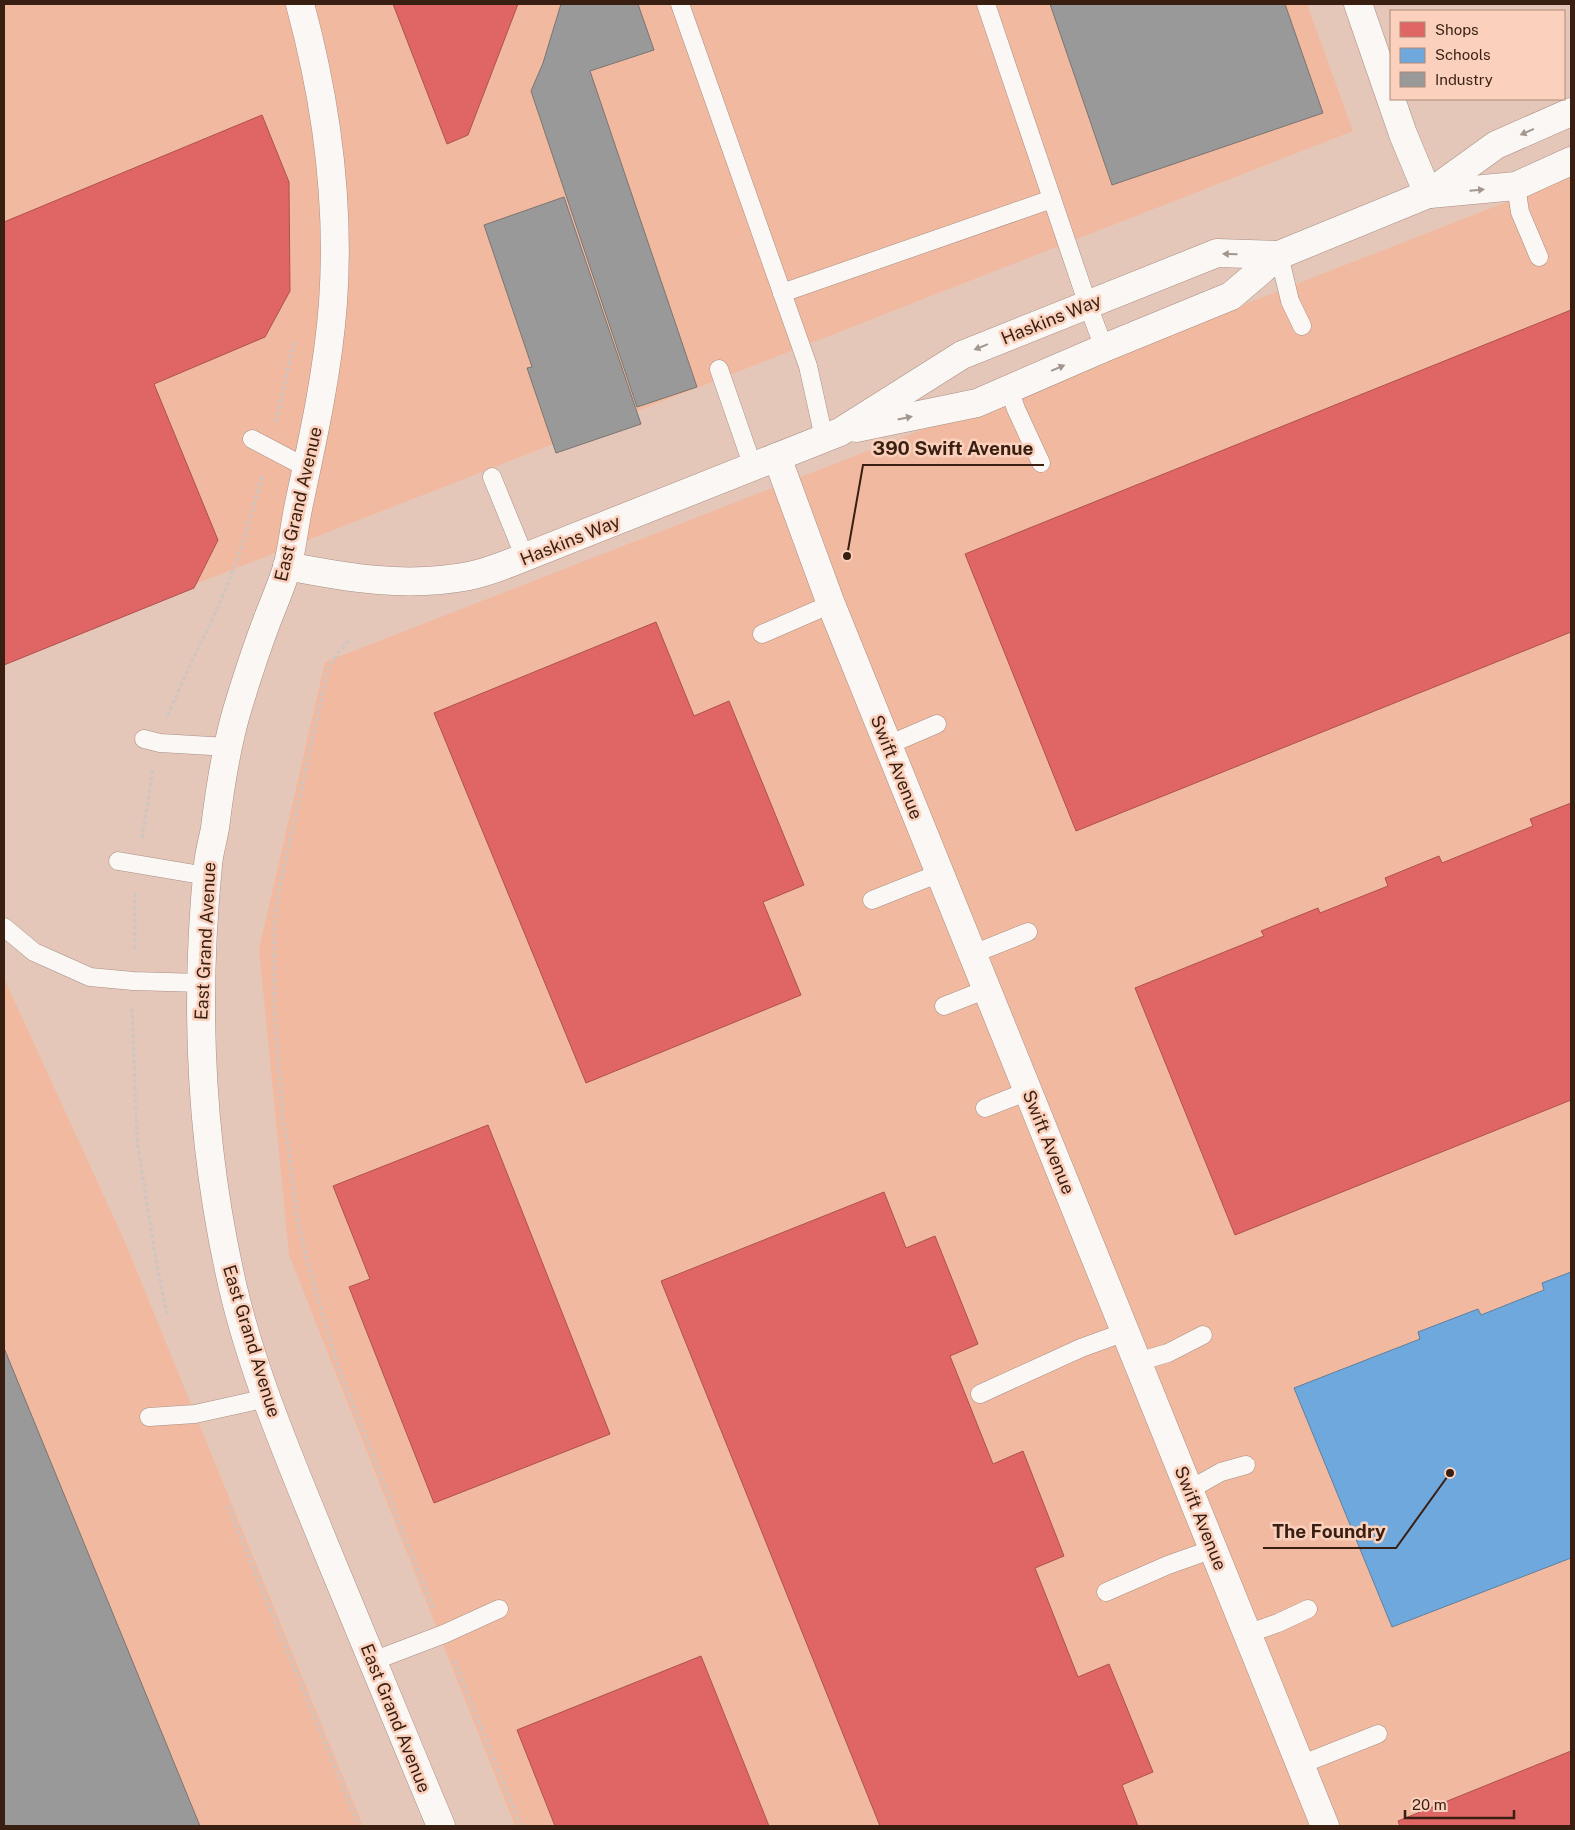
<svg xmlns="http://www.w3.org/2000/svg" width="1575" height="1830" viewBox="0 0 1575 1830" font-family="'Public Sans',sans-serif">
<style>
.built{fill:#f1baa0}
.shops{fill:#e06666;stroke:#ae514d}
.schools{fill:#6fa8dc;stroke:#5e7f9f}
.industry{fill:#999;stroke:#7c7470}
.lines{fill:none;stroke-linecap:round;stroke-linejoin:round}
.lane-casing{stroke:#a88e83;stroke-width:19}
.street-casing{stroke:#a88e83;stroke-width:29}
.path{stroke:#cfc5c1;stroke-width:3;stroke-dasharray:4 2.5;stroke-linecap:butt}
.lane{stroke:#fbf7f4;stroke-width:18}
.street{stroke:#fbf7f4;stroke-width:28}
.oneway{fill:#a3968e}
.labels{text-anchor:middle;dominant-baseline:central;stroke-width:5;stroke-linejoin:round;paint-order:stroke}
.street-label{font-size:18px;fill:#381f12;stroke:#fbd1bd}
.leader{fill:none;stroke:#381f12;stroke-width:2}
.callout-dot{fill:#381f12;stroke:#fbd1bd;stroke-width:2}
.callout-label{font-size:19px;text-anchor:middle;font-weight:bold;fill:#381f12;stroke:#fbd1bd;stroke-width:5;stroke-linejoin:round;paint-order:stroke}
</style>
<rect width="100%" height="100%" fill="#e5c7b9"/>
<!-- built -->
<g class="built">
<polygon points="4,4 1307,4 1353,131 27,650 4,588"/>
<polygon points="1571,177 1571,1826 515,1826 289,1255 259,949 325,662"/>
<polygon points="4,978 125,1242 363,1826 4,1826"/>
</g>
<!-- shops -->
<g class="shops">
<polygon points="393,4 518,4 468,135 447,144"/>
<polygon points="262,115 289,182 290,291 265,337 154,384 218,540 194,588 4,665 4,222"/>
<polygon points="1571,310 1571,632 1076,831 965,554"/>
<polygon points="656,622 694,716 729,701 804,885 763,902 801,995 586,1083 434,713"/>
<polygon points="1571,803 1571,1100 1235,1235 1135,988 1264,936 1261,931 1318,908 1320,913 1388,886 1385,878 1439,856 1442,863 1533,826 1530,819"/>
<polygon points="488,1125 610,1434 434,1503 349,1287 370,1279 333,1186"/>
<polygon points="884,1192 906,1248 935,1236 978,1344 950,1356 993,1464 1023,1451 1064,1556 1035,1568 1078,1677 1109,1664 1153,1772 1122,1785 1138,1826 880,1826 661,1281"/>
<polygon points="701,1656 769,1826 555,1826 517,1730"/>
<polygon points="1571,1751 1571,1826 1400,1826 1398,1821"/>
</g>
<!-- schools -->
<polygon class="schools" points="1571,1272 1571,1558 1392,1627 1294,1388 1420,1339 1418,1332 1478,1309 1481,1315 1544,1290 1542,1283"/>
<!-- industry -->
<g class="industry">
<polygon points="561,4 638,4 654,50 590,71 697,387 637,407 531,91 543,63"/>
<polygon points="1050,4 1285,4 1323,113 1112,185"/>
<polygon points="564,197 641,424 556,453 527,368 532,367 484,225"/>
<polygon points="4,1348 200,1826 4,1826"/>
</g>
<g class="lines">
<!-- lane casing -->
<g class="lane-casing">
<g id="lane">
<polyline points="680,4 808,366 824,438"/>
<polyline points="986,4 1088,305 1104,348"/>
<polyline points="1516,186 1520,212 1539,257"/>
<polyline points="1279,255 1290,301 1302,326"/>
<polyline points="782,293 1052,199"/>
<polyline points="719,369 753,467"/>
<polyline points="1009,389 1016,409 1041,463"/>
<polyline points="252,439 307,468"/>
<polyline points="492,477 525,558"/>
<polyline points="762,634 831,604"/>
<polyline points="144,739 160,743 228,747"/>
<polyline points="888,745 937,724"/>
<polyline points="118,861 207,876"/>
<polyline points="872,900 940,873"/>
<polyline points="4,927 34,952 90,977 133,981 201,983"/>
<polyline points="973,954 1028,932"/>
<polyline points="944,1006 987,989"/>
<polyline points="985,1108 1028,1091"/>
<polyline points="1137,1362 1168,1353 1203,1335"/>
<polyline points="980,1394 1081,1348 1125,1332"/>
<polyline points="149,1417 195,1414 267,1398"/>
<polyline points="1189,1490 1221,1472 1246,1465"/>
<polyline points="1106,1592 1168,1565 1213,1549"/>
<polyline points="1247,1634 1278,1623 1308,1609"/>
<polyline points="373,1661 444,1634 499,1609"/>
<polyline points="1300,1765 1378,1734"/>
</g>
</g>
<!-- street casing -->
<g class="street-casing">
<g id="street">
<path d="M300,4C326,100 340,204 333,303C328,370 314,434 300,499C295,521 293,543 288,564C283,582 275,600 268,618C257,647 247,677 238,707C226,746 220,787 215,828C213,840 209,852 208,865C194,1006 201,1150 233,1288C254,1377 291,1462 325,1546C364,1640 402,1733 441,1826"/>
<polyline points="1358,4 1403,134 1428,194"/>
<polyline points="1430,194 1516,186 1571,161"/>
<polyline points="856,428 977,403 1104,348 1231,296 1279,255 1428,194 1496,145 1571,112"/>
<polyline points="777,457 831,604 1325,1826"/>
<path d="M287,566C348,578 407,588 469,576C483,573 497,568 510,563L840,432L962,355L1217,253L1279,255"/>
</g>
</g>
<!-- path -->
<g class="path">
<polyline points="276,422 294,342"/>
<polyline points="349,641 339,651 328,669 279,890 274,928 274,1004 283,1123 288,1144 297,1218 310,1272 338,1366 433,1608"/>
<path d="M168,716C184,675 205,636 223,595C240,557 251,516 262,476"/>
<polyline points="142,838 153,770"/>
<polyline points="135,949 135,891"/>
<polyline points="132,1008 137,1142 157,1266 167,1315"/>
<polyline points="228,1506 359,1826"/>
<polyline points="454,1660 521,1826"/>
</g>
<!-- lane -->
<use href="#lane" class="lane"/>
<!-- street -->
<use href="#street" class="street"/>
</g>
<!-- one-way arrows -->
<defs><path id="oneway-solid" d="M-6-.8H1V-3.2L6.5 0L1 3.2V.8H-6Z" transform="scale(1.25)"/></defs>
<g class="oneway">
<use href="#oneway-solid" transform="translate(1527 132) rotate(156)"/>
<use href="#oneway-solid" transform="translate(1477 190) rotate(-5)"/>
<use href="#oneway-solid" transform="translate(1230 254) rotate(-179)"/>
<use href="#oneway-solid" transform="translate(981 347) rotate(158)"/>
<use href="#oneway-solid" transform="translate(1058 368) rotate(-23)"/>
<use href="#oneway-solid" transform="translate(905 418) rotate(-12)"/>
</g>
<g class="labels">
<!-- street labels -->
<g class="street-label">
<text transform="translate(1051 319) rotate(-22)">Haskins Way</text>
<text transform="translate(298 504) rotate(-77)">East Grand Avenue</text>
<text transform="translate(570 540) rotate(-22)">Haskins Way</text>
<text transform="translate(897 767) rotate(68)">Swift Avenue</text>
<text transform="translate(205 941) rotate(-87)">East Grand Avenue</text>
<text transform="translate(1049 1142) rotate(68)">Swift Avenue</text>
<text transform="translate(252 1341) rotate(73)">East Grand Avenue</text>
<text transform="translate(1201 1518) rotate(68)">Swift Avenue</text>
<text transform="translate(396 1718) rotate(68)">East Grand Avenue</text>
</g>
</g>
<!-- callouts -->
<path class="leader" d="M847 556L863 465H1044M1450 1473L1396 1548H1263"/>
<g class="callout-dot">
<circle cx="847" cy="556" r="5"/>
<circle cx="1450" cy="1473" r="5"/>
</g>
<g class="callout-label">
<text x="953" y="455">390 Swift Avenue</text>
<text x="1329" y="1538">The Foundry</text>
</g>
<!-- border -->
<rect width="1575" height="1830" fill="none" stroke="#381f12" stroke-width="10"/>
<!-- legend -->
<rect x="1390" y="10" width="175" height="90" fill="#fbd1bd" stroke="#ad8a79"/>
<rect x="1400" y="22" width="25" height="15" fill="#e06666" stroke="#ad8a79"/>
<text x="1435" y="35" font-size="15" fill="#381f12">Shops</text>
<rect x="1400" y="48" width="25" height="15" fill="#6fa8dc" stroke="#ad8a79"/>
<text x="1435" y="60" font-size="15" fill="#381f12">Schools</text>
<rect x="1400" y="72" width="25" height="15" fill="#999999" stroke="#ad8a79"/>
<text x="1435" y="85" font-size="15" fill="#381f12">Industry</text>
<!-- scale -->
<path d="M1405 1810v8h109v-8" fill="none" stroke="#381f12" stroke-width="2.5"/>
<text x="1412" y="1810" font-size="15" fill="#381f12" stroke="#fbd1bd" stroke-width="4" paint-order="stroke">20 m</text>
</svg>
